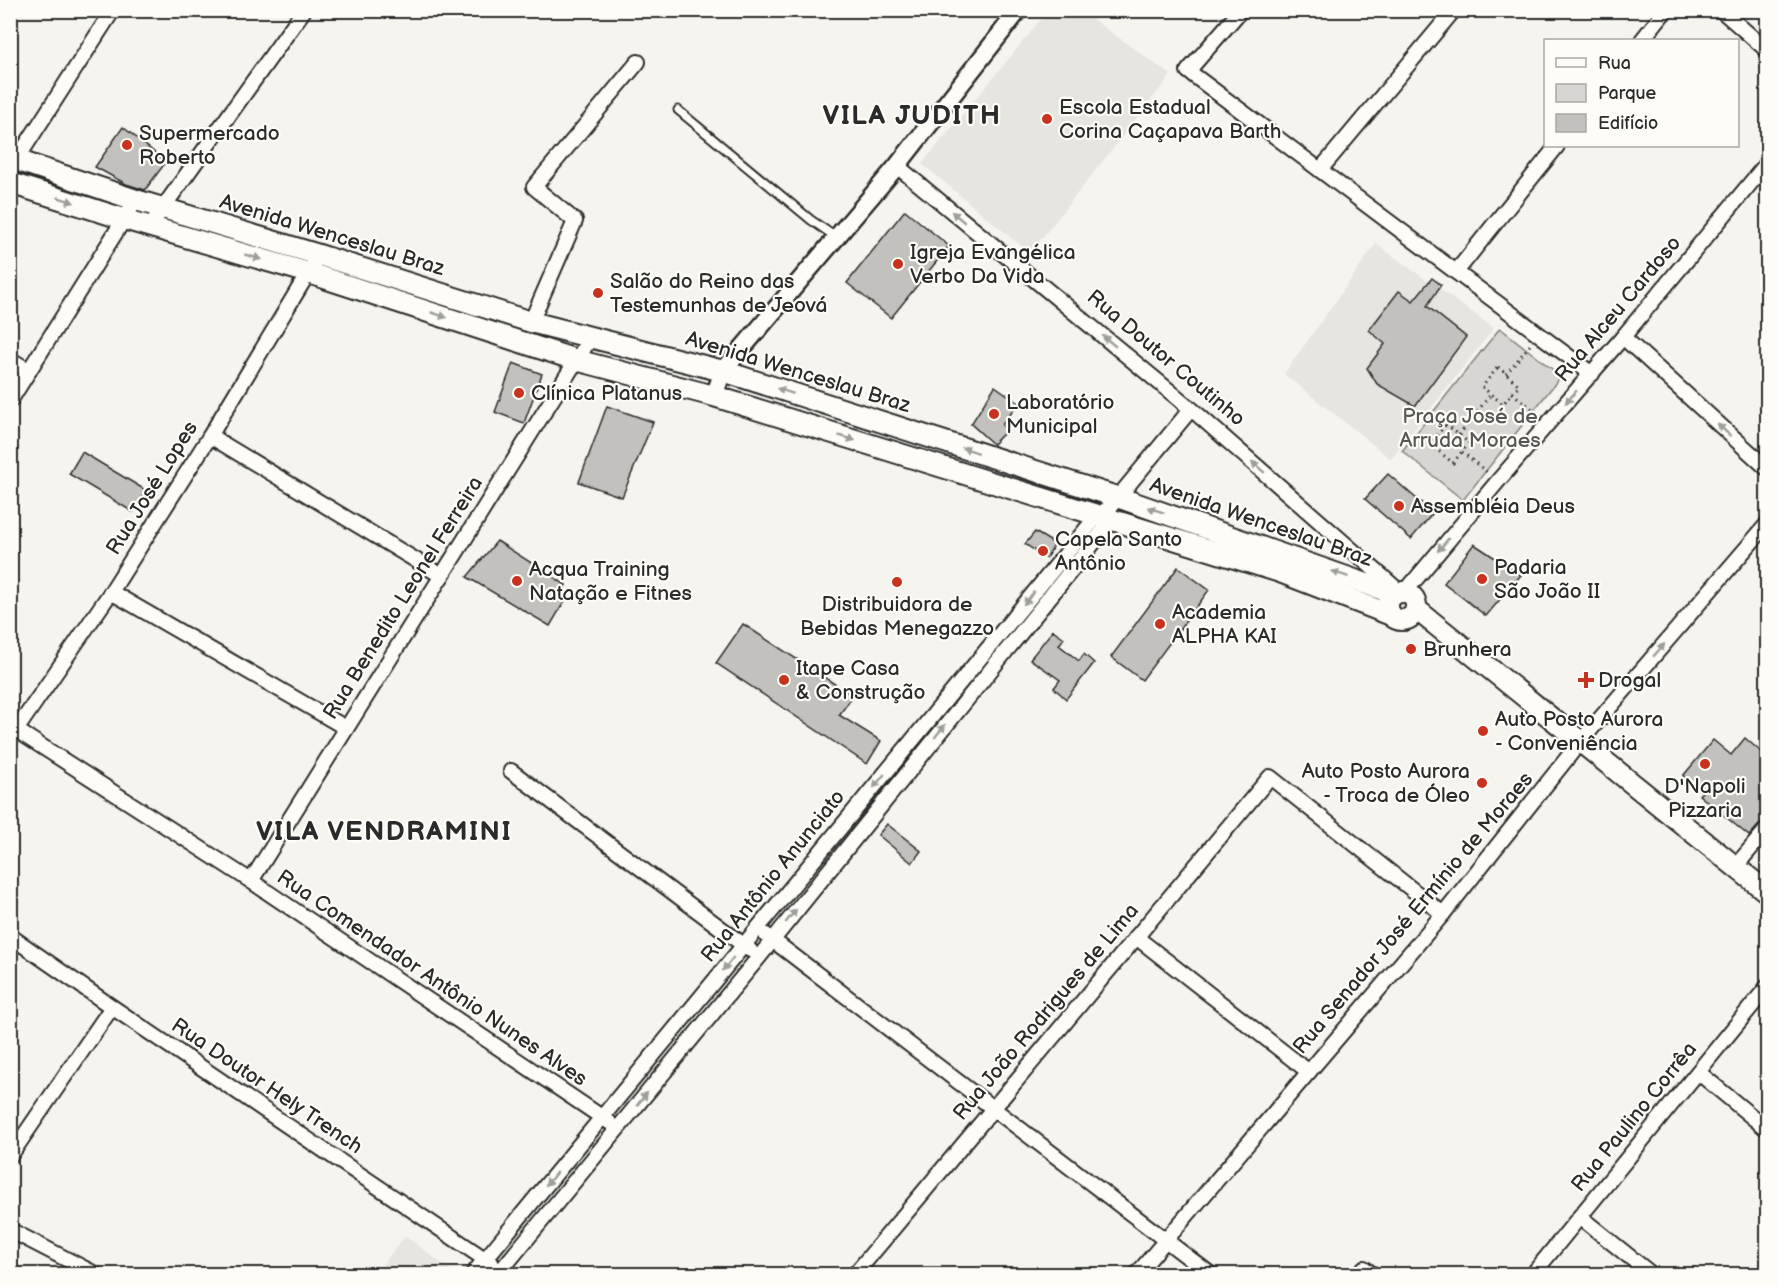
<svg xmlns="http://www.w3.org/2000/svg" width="1778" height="1285" viewBox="0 0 1778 1285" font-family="'Balsamiq Sans',sans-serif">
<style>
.built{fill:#e6e5e0}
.green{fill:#d7d6d2;stroke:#81807e;stroke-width:1.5}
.building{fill:#c2c1be;stroke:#2b2b2b;stroke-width:1.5}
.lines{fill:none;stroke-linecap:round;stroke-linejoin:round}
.service-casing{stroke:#2b2b2b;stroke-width:11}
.minor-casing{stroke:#2b2b2b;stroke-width:18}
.tertiary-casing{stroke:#2b2b2b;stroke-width:21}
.secondary-casing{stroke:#2b2b2b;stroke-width:24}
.path{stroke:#2b2b2b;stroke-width:3;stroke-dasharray:1.5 4.5;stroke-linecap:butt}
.service{stroke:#fdfcf7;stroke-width:7}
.minor{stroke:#fdfcf7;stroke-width:14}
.tertiary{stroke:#fdfcf7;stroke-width:16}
.secondary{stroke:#fdfcf7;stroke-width:20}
.oneway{fill:#9e9e9b}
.poi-dot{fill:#c8321e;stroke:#fdfcf7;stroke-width:2}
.labels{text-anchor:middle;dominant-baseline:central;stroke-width:4.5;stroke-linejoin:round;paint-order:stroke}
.poi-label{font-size:21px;fill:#2b2b2b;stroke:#fdfcf7;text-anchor:start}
.street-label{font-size:21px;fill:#2b2b2b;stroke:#fdfcf7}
.park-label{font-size:21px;fill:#565655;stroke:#fdfcf7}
.district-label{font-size:27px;font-weight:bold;letter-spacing:1.5px;fill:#2b2b2b;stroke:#fdfcf7}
</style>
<rect width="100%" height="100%" fill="#f5f4ef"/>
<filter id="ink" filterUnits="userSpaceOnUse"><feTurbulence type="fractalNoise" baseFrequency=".0167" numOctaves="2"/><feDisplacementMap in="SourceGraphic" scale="12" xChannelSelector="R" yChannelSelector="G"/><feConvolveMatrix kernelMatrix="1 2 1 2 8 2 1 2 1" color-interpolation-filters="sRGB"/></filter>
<g filter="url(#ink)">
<!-- built -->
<g class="built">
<polygon points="1048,11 1081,11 1171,75 1030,253 922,164"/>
<polygon points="1376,244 1494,328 1391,459 1284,374"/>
<polygon points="405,1236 456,1274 375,1274"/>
</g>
<!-- green -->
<polygon class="green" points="1500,328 1561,376 1463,500 1402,451"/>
<!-- building -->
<g class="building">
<polygon points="123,127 166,162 145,190 126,184 95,167"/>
<polygon points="905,210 949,246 891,318 847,283"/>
<polygon points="1432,278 1441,285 1427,306 1466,337 1415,406 1377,384 1367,368 1385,344 1369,330 1399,291 1413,301"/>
<polygon points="513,363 542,374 524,423 495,412"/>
<polygon points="995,386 1019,403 1002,425 1007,430 993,444 971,424"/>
<polygon points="607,406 653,422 622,497 579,482"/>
<polygon points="82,452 147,491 133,512 69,474"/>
<polygon points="1388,474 1433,513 1411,539 1365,499"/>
<polygon points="1035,532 1055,544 1046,558 1025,544"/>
<polygon points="497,541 566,585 560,595 566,599 550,626 467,577"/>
<polygon points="1474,544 1521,575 1486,616 1444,583"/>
<polygon points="1178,567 1209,590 1142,680 1111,657"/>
<polygon points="743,624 853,696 839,715 881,741 867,764 716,663"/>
<polygon points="1053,630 1064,638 1059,645 1079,661 1084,654 1094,663 1066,699 1054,688 1060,680 1030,659"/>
<polygon points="1745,738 1767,757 1767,816 1749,836 1699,795 1702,792 1683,776 1713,740 1731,755"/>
<polygon points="887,824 921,851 912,863 878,835"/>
</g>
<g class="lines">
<!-- service casing -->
<g class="service-casing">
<polyline id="service" points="678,110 811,220 837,238"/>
</g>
<!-- minor casing -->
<g class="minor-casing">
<g id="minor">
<polyline points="1241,10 1188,71 1592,374"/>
<polyline points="1721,10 1768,51"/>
<polyline points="1642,40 1666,10"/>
<polyline points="897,166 1196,413 1400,592"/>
<polyline points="10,170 113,10"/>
<polyline points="1320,170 1454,10"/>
<polyline points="150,226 304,10"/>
<polyline points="1456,272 1557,146"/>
<polyline points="531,322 575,221 534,187 638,62"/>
<polyline points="1623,337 1768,469"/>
<polyline points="10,359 29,371"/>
<polyline points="10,401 136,200"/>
<polyline points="210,436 442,576"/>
<polyline points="111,592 346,728"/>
<polyline points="1405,592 1498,481 1623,337 1768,162"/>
<polyline points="10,726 251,881 609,1122"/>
<polyline points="10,739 111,592 210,436 313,265"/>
<polyline points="511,771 750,950"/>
<polyline points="1735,867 1768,828"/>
<polyline points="251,881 591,337"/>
<polyline points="766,935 1210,1274"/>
<polyline points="10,936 112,1007 492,1264"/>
<polyline points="1136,937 1309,1072"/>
<polyline points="1698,1072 1768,1130"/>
<polyline points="10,1156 112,1007"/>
<polyline points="1580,1217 1651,1274"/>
<polyline points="10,1230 95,1274"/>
<polyline points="1364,1268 1372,1274"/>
<polyline points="473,1274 1097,516 1110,507 1191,409"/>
<polyline points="498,1274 759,957 1111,521 1110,513"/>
<polyline points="855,1274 1270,777 1443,914"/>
<polyline points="1137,1274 1443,914 1580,742 1768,523"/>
<polyline points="1533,1274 1768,986"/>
</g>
</g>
<!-- tertiary casing -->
<g class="tertiary-casing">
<polyline id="tertiary" points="714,396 723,371 897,166 1019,10"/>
</g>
<!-- secondary casing -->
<g class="secondary-casing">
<g id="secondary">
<polyline points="10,158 136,200 319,255 531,322 723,371 1126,500 1395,594"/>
<polyline points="10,183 124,219 309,273 576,360 714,396 1280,572 1391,615"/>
<circle cx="1402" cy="606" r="14"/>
<polyline points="1416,609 1768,893"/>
</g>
</g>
<!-- path -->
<g class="path">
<polygon points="1498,367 1519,385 1503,404 1482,387"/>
<polyline points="1506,374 1530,345"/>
<polyline points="1512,393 1539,414"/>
<polygon points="1446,424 1469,443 1453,463 1430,444"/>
<polyline points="1459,435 1491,394"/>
<polyline points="1462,452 1488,473"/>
</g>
<!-- service -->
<use href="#service" class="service"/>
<!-- minor -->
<use href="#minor" class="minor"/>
<!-- tertiary -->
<use href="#tertiary" class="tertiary"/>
<!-- secondary -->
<use href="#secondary" class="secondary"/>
</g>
<!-- one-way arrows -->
<defs><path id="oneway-solid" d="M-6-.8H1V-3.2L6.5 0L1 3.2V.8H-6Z" transform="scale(1.5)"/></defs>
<g class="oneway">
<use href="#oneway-solid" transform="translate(66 200) rotate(18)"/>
<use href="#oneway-solid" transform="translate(958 217) rotate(-140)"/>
<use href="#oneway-solid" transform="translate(253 257) rotate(16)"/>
<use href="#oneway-solid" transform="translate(439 315) rotate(18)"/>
<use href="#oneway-solid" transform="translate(1109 341) rotate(-140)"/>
<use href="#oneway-solid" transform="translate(785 391) rotate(-162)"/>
<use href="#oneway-solid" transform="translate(1571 397) rotate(131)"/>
<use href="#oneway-solid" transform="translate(1724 430) rotate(-138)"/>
<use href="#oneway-solid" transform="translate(847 438) rotate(17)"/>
<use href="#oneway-solid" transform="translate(970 450) rotate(-162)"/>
<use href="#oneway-solid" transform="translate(1258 467) rotate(-139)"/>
<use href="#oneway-solid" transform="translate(1156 510) rotate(-161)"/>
<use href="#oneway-solid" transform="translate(1443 545) rotate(130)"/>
<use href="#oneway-solid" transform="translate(1340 574) rotate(-161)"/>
<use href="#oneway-solid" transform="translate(1029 598) rotate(129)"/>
<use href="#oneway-solid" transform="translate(1659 650) rotate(-49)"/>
<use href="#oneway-solid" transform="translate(940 731) rotate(-51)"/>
<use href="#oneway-solid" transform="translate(879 781) rotate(129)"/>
<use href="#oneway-solid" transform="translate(791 916) rotate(-51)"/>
<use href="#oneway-solid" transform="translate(728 964) rotate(129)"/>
<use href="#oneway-solid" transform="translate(642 1099) rotate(-51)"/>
<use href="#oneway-solid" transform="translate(551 1179) rotate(129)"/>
</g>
</g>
<!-- markers -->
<g class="poi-dot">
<circle cx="1047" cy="119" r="6"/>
<circle cx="127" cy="145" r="6"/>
<circle cx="898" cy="264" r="6"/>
<circle cx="598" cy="293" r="6"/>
<circle cx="519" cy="393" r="6"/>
<circle cx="994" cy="414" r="6"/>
<circle cx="1399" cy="506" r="6"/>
<circle cx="1043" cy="551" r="6"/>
<circle cx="1482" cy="579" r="6"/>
<circle cx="517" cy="581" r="6"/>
<circle cx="897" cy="582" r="6"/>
<circle cx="1160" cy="624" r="6"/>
<circle cx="1411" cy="649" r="6"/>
<circle cx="784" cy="680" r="6"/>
<path d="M1583 671h6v6h6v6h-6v6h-6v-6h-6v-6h6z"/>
<circle cx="1483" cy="731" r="6"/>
<circle cx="1705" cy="764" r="6"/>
<circle cx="1482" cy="783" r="6"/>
</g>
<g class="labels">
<!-- poi labels -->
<g class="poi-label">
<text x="1059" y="107">Escola Estadual<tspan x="1059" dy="24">Corina Caçapava Barth</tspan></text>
<text x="139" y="133">Supermercado<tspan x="139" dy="24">Roberto</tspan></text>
<text x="910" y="252">Igreja Evangélica<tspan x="910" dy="24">Verbo Da Vida</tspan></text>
<text x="610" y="281">Salão do Reino das<tspan x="610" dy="24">Testemunhas de Jeová</tspan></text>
<text x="531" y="393">Clínica Platanus</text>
<text x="1006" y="402">Laboratório<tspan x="1006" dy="24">Municipal</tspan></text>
<text x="1411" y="506">Assembléia Deus</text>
<text x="1055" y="539">Capela Santo<tspan x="1055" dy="24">Antônio</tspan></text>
<text x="1494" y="567">Padaria<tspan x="1494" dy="24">São João II</tspan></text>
<text x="529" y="569">Acqua Training<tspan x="529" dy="24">Natação e Fitnes</tspan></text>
<text x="897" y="604" text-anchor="middle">Distribuidora de<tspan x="897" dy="24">Bebidas Menegazzo</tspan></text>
<text x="1172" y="612">Academia<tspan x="1172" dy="24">ALPHA KAI</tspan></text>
<text x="1423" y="649">Brunhera</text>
<text x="796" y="668">Itape Casa<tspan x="796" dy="24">&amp; Construção</tspan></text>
<text x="1598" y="680">Drogal</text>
<text x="1495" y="719">Auto Posto Aurora<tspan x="1495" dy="24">- Conveniência</tspan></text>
<text x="1470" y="771" text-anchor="end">Auto Posto Aurora<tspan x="1470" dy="24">- Troca de Óleo</tspan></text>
<text x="1705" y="786" text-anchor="middle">D'Napoli<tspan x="1705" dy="24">Pizzaria</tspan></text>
</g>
<!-- street labels -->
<g class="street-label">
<text transform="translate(332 235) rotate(17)">Avenida Wenceslau Braz</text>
<text transform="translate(1618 309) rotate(-50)">Rua Alceu Cardoso</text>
<text transform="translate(1166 358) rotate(40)">Rua Doutor Coutinho</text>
<text transform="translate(798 372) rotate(17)">Avenida Wenceslau Braz</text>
<text transform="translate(152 488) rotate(-58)">Rua José Lopes</text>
<text transform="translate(1261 522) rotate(19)">Avenida Wenceslau Braz</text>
<text transform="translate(403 598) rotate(-58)">Rua Benedito Leonel Ferreira</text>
<text transform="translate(773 876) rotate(-51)">Rua Antônio Anunciato</text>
<text transform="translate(1413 913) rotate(-50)">Rua Senador José Ermínio de Moraes</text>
<text transform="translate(432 978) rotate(34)">Rua Comendador Antônio Nunes Alves</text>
<text transform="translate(1046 1012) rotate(-50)">Rua João Rodrigues de Lima</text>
<text transform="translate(267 1086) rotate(34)">Rua Doutor Hely Trench</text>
<text transform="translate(1634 1117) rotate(-51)">Rua Paulino Corrêa</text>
</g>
<!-- park labels -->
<g class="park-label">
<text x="1470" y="416">Praça José de<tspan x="1470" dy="24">Arruda Moraes</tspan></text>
</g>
<!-- district labels -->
<g class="district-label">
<text x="912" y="116">VILA JUDITH</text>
<text x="384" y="832">VILA VENDRAMINI</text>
</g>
</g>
<!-- margin -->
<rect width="1778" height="1285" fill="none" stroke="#fdfcf7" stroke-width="36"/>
<rect x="18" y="18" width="1742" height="1249" fill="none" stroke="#2b2b2b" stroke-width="2" filter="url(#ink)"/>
<!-- legend -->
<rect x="1544" y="39" width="195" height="108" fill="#fdfcf7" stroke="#a9a8a5" stroke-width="1.5"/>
<rect x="1556" y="58" width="30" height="9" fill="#fdfcf7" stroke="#a9a8a5" stroke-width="1.5"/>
<text x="1598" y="69" font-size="18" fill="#2b2b2b">Rua</text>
<rect x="1556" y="84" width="30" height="18" fill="#d7d6d2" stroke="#a9a8a5" stroke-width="1.5"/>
<text x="1598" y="99" font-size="18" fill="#2b2b2b">Parque</text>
<rect x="1556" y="114" width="30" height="18" fill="#c2c1be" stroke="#a9a8a5" stroke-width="1.5"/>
<text x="1598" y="129" font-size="18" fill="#2b2b2b">Edifício</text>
</svg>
